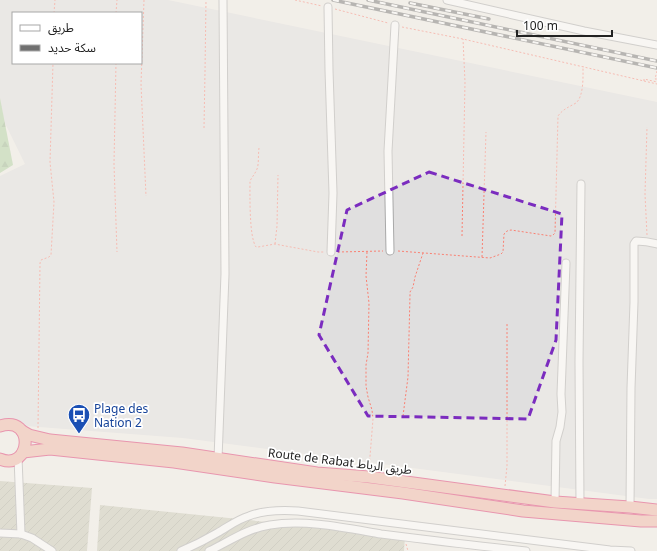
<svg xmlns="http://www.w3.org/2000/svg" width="657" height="551" viewBox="0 0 657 551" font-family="'Noto Sans','Noto Sans Arabic',sans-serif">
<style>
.residential{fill:#e0dfdf;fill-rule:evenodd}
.construction{fill:url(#construction-furrows)}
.forest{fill:url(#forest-firs)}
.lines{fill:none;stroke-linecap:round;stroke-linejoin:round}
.minor-casing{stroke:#a9a9a9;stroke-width:9}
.trunk-casing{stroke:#dc2a67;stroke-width:13}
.path{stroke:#fa8072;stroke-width:1;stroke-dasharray:2 2;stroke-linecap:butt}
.minor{stroke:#fff;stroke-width:7}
.trunk{stroke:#f2b4a3;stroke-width:11}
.rail-casing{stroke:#707070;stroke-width:3.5}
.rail{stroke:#fff;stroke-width:2;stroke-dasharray:6;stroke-linecap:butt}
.marked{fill:none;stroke:#7b2cbf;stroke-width:3;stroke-dasharray:8 5;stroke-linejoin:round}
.labels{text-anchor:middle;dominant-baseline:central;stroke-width:3.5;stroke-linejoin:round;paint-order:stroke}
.transit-label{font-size:12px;fill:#164399;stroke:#fff;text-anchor:start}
.street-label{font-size:12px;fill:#222;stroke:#fff}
</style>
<defs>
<pattern id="construction-furrows" width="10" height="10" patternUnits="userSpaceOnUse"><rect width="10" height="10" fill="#c7c7b4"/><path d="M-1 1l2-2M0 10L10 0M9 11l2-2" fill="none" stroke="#abab9a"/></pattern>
<pattern id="forest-firs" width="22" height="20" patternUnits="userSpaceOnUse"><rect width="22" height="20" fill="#add19e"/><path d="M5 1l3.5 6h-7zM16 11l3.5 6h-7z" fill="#95b388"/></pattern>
</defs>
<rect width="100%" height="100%" fill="#f2efe9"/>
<!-- residential -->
<path class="residential" d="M0,0H168L657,102V499H649L183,438L0,424V176L25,164L0,113ZM13,13H141V63H13Z"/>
<!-- construction -->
<g class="construction">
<polygon points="0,481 92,488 87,551 0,551"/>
<polygon points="100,505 405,536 404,551 97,551"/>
</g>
<!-- forest -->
<polygon class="forest" points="0,98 13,165 0,173"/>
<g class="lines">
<!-- minor casing -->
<g class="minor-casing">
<g id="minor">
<polyline points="447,0 584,31 657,45"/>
<polyline points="328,7 329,70 333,193 331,252"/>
<polyline points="390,251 388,151 395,25"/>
<polyline points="18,457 21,534"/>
<polyline points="218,459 225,274 223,0"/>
<polyline points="555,502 556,441 560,427 562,412 561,394 566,263"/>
<polyline points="580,504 579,362 581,184"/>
<path d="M630,507L631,388L634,302V244L636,241C643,241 650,242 657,244"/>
<polyline points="0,533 21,534 32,538 52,551"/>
<path d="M181,551C193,546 205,540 217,533C228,527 236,520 249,516C264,510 282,510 298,511L610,550L631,551"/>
<path d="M209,551C230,541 246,529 270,525C305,519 346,528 381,534C429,540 478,546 526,551"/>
</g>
</g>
<!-- trunk casing -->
<g class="trunk-casing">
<g id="trunk">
<path d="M0,426C36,415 31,472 0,459"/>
<polyline points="22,431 29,435 50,440 182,453 317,473 369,477 555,502 630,507 657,510"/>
<polyline points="23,452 50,449 174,462 275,477 403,493 523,511 641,521 657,521"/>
</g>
</g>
<!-- path -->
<g class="path">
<polyline points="144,0 141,84 146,196"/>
<polyline points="295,0 322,6"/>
<polyline points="335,9 388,23"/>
<polyline points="54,13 55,0"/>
<polyline points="116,13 117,0"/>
<polyline points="402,27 463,39 657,84"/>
<polyline points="116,63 114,164 117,252"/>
<polyline points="657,71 655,79 657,79"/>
<polyline points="644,81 644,79 657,82"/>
<polyline points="204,128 205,72 206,0"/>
<path d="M259,148C258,155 259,164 257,169C255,174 252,177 250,181C250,195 249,237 256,247H258L275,244L280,245L318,252H325"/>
<polyline points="647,235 645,194 647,127"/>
<polyline points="462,236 465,82 463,39"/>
<polyline points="275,244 277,226 278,175"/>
<path d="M398,251L490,258L501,254L503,252L504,234L507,231L511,230L551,236L553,235L555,233L558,116C563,109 569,107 576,103C584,96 583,76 583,66"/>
<polyline points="338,252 383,251"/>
<polyline points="367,252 366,276 369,303 368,353 366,365 366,386 368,397 372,410 373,419 369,469"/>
<polyline points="482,257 486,132"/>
<polyline points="403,416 408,377 410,295 410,292 413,287 415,277 423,253"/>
<polyline points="38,428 40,263 41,260 49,257 51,255 54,202 50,162 53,63"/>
<polyline points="505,486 507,466 507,324"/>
<polyline points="406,544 408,551"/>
</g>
<!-- minor -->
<use href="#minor" class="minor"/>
<!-- trunk -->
<use href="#trunk" class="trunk"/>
<!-- rail casing -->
<g class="rail-casing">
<g id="rail">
<polyline points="333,0 657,68"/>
<polyline points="368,0 657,61"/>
<polyline points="410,3 489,19"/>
</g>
</g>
<!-- rail -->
<use href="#rail" class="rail"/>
</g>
<!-- marked area -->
<path d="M0 0H657V551H0ZM429,172L562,214L556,340L528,419L368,416L319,335L347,210Z" fill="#f2efe9" fill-opacity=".55" fill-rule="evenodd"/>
<path class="marked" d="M429,172L562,214L556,340L528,419L368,416L319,335L347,210Z"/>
<!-- icons -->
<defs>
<g id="bus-pin" transform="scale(1.15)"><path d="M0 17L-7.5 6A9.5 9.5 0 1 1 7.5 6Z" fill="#1a4fb4" stroke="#fff"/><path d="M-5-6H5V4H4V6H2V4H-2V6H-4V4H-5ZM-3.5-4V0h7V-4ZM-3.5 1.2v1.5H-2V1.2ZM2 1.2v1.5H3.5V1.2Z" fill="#fff"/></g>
</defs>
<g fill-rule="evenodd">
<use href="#bus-pin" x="79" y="415"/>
</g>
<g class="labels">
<!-- transit labels -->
<g class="transit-label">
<text x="94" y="408">Plage des<tspan x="94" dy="14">Nation 2</tspan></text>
</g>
<!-- street labels -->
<g class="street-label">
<text transform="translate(340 461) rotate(7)">Route de Rabat طريق الرباط</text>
</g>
</g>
<!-- legend -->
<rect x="12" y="12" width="130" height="52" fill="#ffffff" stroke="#a7a7a7"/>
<rect x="20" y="25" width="20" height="6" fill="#ffffff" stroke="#a7a7a7"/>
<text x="48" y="32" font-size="12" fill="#222222">طريق</text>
<rect x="20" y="45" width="20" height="6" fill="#707070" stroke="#a7a7a7"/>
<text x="48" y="52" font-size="12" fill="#222222">سكة حديد</text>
<!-- scale -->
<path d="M517 30v6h95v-6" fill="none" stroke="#222222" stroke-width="2"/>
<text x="523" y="30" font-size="12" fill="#222222" stroke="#ffffff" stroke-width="3" paint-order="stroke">100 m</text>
</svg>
